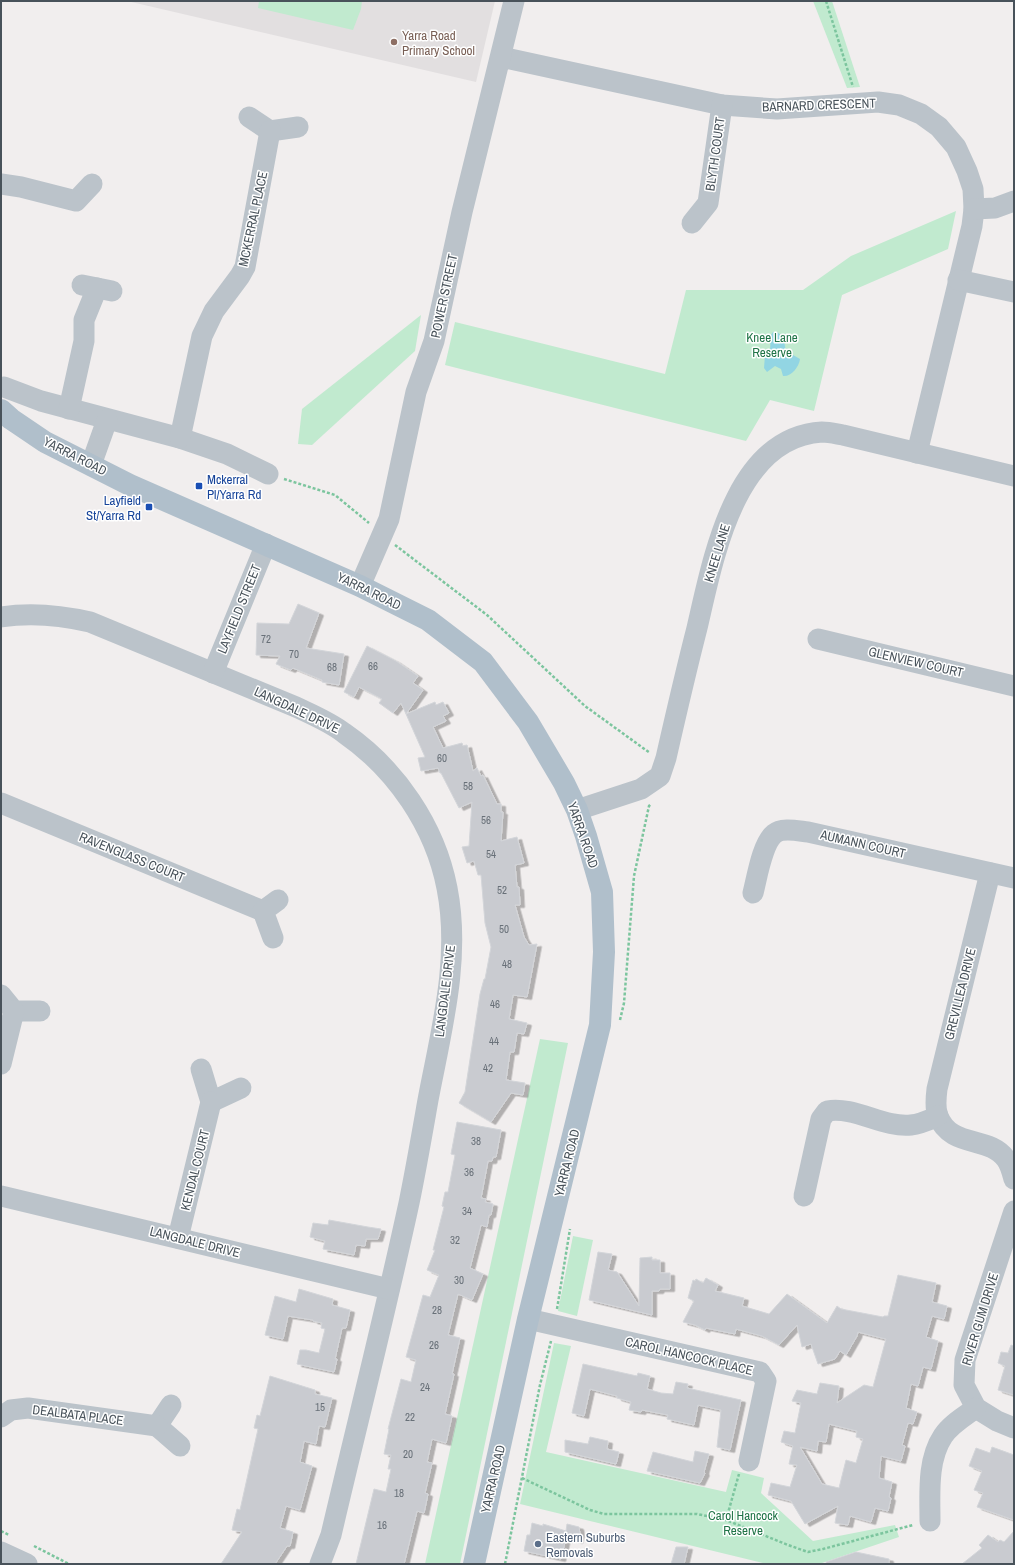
<svg xmlns="http://www.w3.org/2000/svg" width="1015" height="1565" viewBox="0 0 1015 1565" font-family="'Archivo Narrow',sans-serif">
<style>
.education{fill:#e2dfe0}
.green{fill:#c1eacf}
.water{fill:#92d5e3}
.building{fill:#c9cbd0;stroke:#d3d5d9;fill-rule:evenodd;filter:url(#shadow)}
.lines{fill:none;stroke-linecap:round;stroke-linejoin:round}
.path{stroke:#7cc59e;stroke-width:2.5;stroke-dasharray:3 2;stroke-linecap:butt}
.minor{stroke:#bbc3ca;stroke-width:21}
.major{stroke:#b0bfcb;stroke-width:22}
.education-dot{fill:#8d6e63;stroke:#fff;stroke-width:1.5}
.transit-dot{fill:#1a4fb4;stroke:#fff;stroke-width:1.5}
.service-dot{fill:#5c6f8a;stroke:#fff;stroke-width:1.5}
.labels{text-anchor:middle;dominant-baseline:central;stroke-width:3;stroke-linejoin:round;paint-order:stroke}
.number-label{font-size:11px;fill:#687078}
.education-label{font-size:13px;fill:#785e54;stroke:#fff;text-anchor:start}
.street-label{font-size:13px;fill:#48525a;stroke:#fff}
.park-label{font-size:13px;fill:#207447;stroke:#fff}
.transit-label{font-size:13px;fill:#164399;stroke:#fff;text-anchor:start}
.service-label{font-size:13px;fill:#4e5e75;stroke:#fff;text-anchor:start}
</style>
<defs>
<filter id="shadow"><feDropShadow dx="4.5" dy="2.5" stdDeviation="0" flood-color="#0004"/></filter>
</defs>
<rect width="100%" height="100%" fill="#f1eeee"/>
<!-- education -->
<polygon class="education" points="127,1 495,1 476,82"/>
<!-- green -->
<g class="green">
<polygon points="259,1 362,1 361,9 353,30 258,8"/>
<polygon points="813,1 832,1 860,87 847,88"/>
<polygon points="956,211 948,249 842,295 814,411 770,400 746,441 445,365 455,322 665,374 686,290 803,290 851,256"/>
<polygon points="421,315 415,351 312,445 298,444 302,409"/>
<polygon points="540,1039 568,1043 460,1564 425,1564"/>
<polygon points="573,1236 593,1240 577,1316 558,1311"/>
<polygon points="554,1343 571,1346 546,1452 726,1492 732,1470 764,1478 761,1493 813,1541 895,1525 899,1537 822,1563 822,1564 767,1564 520,1504"/>
</g>
<!-- water -->
<path class="water" d="M773,332H777C785,337 784,343 786,351L800,359C799,367 791,377 783,376L781,369L775,366L767,372L764,368L765,355L770,350L771,335Z"/>
<!-- building -->
<g class="building">
<polygon points="298,604 319,613 306,648 344,654 339,685 322,682 322,680 293,668 291,670 276,664 280,656 256,655 257,623 289,624"/>
<polygon points="367,646 396,661 418,676 413,683 423,690 406,714 401,703 393,713 379,703 382,699 359,687 354,697 344,692"/>
<polygon points="435,702 436,705 443,702 449,713 443,716 446,721 433,727 443,748 462,743 463,746 467,745 473,771 477,768 481,776 483,775 497,804 501,804 501,812 503,812 501,841 517,837 524,863 515,865 517,887 519,887 520,905 515,905 524,937 529,945 537,944 527,997 513,995 509,1019 527,1023 524,1034 517,1033 514,1052 510,1052 506,1080 525,1083 523,1095 511,1093 491,1122 459,1103 465,1092 480,994 484,979 485,979 491,947 485,923 481,875 478,875 474,861 467,863 462,847 469,846 472,802 459,808 441,773 440,773 438,768 421,771 418,758 425,757 406,714"/>
<polygon points="457,1122 501,1130 496,1157 493,1157 492,1161 488,1161 481,1198 486,1199 485,1202 493,1204 491,1215 489,1215 487,1227 481,1225 470,1268 483,1274 472,1300 458,1294 448,1335 460,1338 452,1374 454,1374 445,1414 452,1416 446,1443 432,1439 427,1462 432,1463 425,1493 428,1494 424,1513 417,1511 404,1564 356,1564 374,1489 386,1492 391,1469 388,1469 391,1455 384,1454 389,1429 388,1429 401,1379 411,1382 416,1360 406,1357 423,1295 430,1297 439,1275 427,1270 435,1250 433,1250 444,1207 442,1206 445,1192 448,1192 455,1155 451,1154"/>
<polygon points="329,1220 368,1227 381,1229 378,1239 366,1239 365,1246 356,1245 354,1255 323,1249 325,1241 310,1237 313,1223 328,1225"/>
<polygon points="598,1252 612,1254 608,1270 617,1272 639,1306 640,1258 652,1257 652,1260 660,1260 660,1273 670,1273 670,1289 660,1289 659,1291 652,1291 652,1315 589,1300"/>
<path d="M898,1275L936,1283L932,1302L947,1306L944,1319L932,1316L926,1337L938,1341L931,1369L923,1367L918,1386L911,1384L906,1408L917,1412L913,1424L908,1423L902,1445L905,1446L901,1461L881,1456L879,1478L892,1482L889,1497L891,1498L888,1511L875,1508L871,1522L850,1516L848,1525L835,1523L838,1506L805,1524L791,1501L768,1495L771,1483L790,1487L797,1465L789,1464L793,1446L781,1442L784,1431L795,1433L801,1403L792,1401L797,1390L817,1394L820,1383L839,1386L837,1403L864,1385L873,1387L886,1339L858,1332L857,1336L846,1355L840,1351L835,1359L818,1364L811,1344L802,1347L797,1325L779,1345L762,1336L736,1329L735,1334L706,1328L705,1330L695,1325L683,1322L694,1301L688,1298L693,1280L695,1281L696,1279L703,1283L706,1278L718,1285L715,1291L744,1298L742,1306L769,1314L787,1294L827,1323L837,1306L841,1309L883,1317L884,1316H888ZM829,1424L857,1431L856,1437L863,1439L856,1463L846,1460L839,1488L822,1484L800,1447L817,1451L818,1441L826,1442Z"/>
<polygon points="299,1289 333,1299 332,1305 350,1310 346,1328 342,1328 335,1359 337,1359 334,1372 297,1364 300,1350 306,1350 319,1353 325,1329 321,1328 322,1323 313,1321 313,1320 288,1316 283,1339 265,1335 275,1296 296,1302"/>
<polygon points="1011,1345 1014,1346 1014,1395 998,1390 1005,1366 998,1363 1001,1352 1008,1353"/>
<polygon points="583,1364 637,1376 638,1373 650,1376 647,1389 661,1393 673,1394 676,1382 688,1384 687,1388 741,1400 730,1450 717,1447 721,1410 698,1405 694,1425 667,1419 668,1415 642,1410 641,1412 629,1410 631,1402 617,1398 617,1396 590,1389 584,1416 572,1413"/>
<polygon points="270,1376 315,1390 315,1394 332,1398 325,1427 319,1426 316,1444 304,1441 300,1462 312,1466 300,1510 286,1506 280,1528 293,1532 290,1546 287,1546 275,1564 221,1564 242,1532 232,1530 237,1509 240,1510 258,1429 254,1428 257,1415 260,1416"/>
<polygon points="590,1437 608,1441 607,1449 619,1452 616,1464 565,1452 565,1440 588,1444"/>
<polygon points="992,1447 1014,1455 1014,1520 977,1507 983,1493 974,1490 982,1471 969,1466 976,1448 990,1453"/>
<polygon points="695,1451 709,1454 704,1472 705,1473 700,1483 647,1471 653,1452 693,1462"/>
<polygon points="532,1523 543,1526 543,1524 566,1531 567,1524 579,1527 580,1534 578,1541 566,1538 561,1559 524,1551 527,1535 530,1535"/>
<polygon points="1014,1531 1014,1564 962,1564 982,1548 979,1545 988,1535 998,1542 1000,1540 1004,1542"/>
<polygon points="676,1547 688,1547 684,1564 671,1564"/>
<polygon points="856,1552 889,1559 889,1564 827,1564 826,1562"/>
</g>
<g class="lines">
<!-- path -->
<g class="path">
<polyline points="826,1 853,87"/>
<polyline points="284,479 335,495 369,523"/>
<polyline points="395,545 487,615 585,706 650,753"/>
<polyline points="620,1020 624,1003 634,876 649,806 651,804"/>
<polyline points="557,1309 570,1229"/>
<polyline points="522,1478 590,1510 604,1514 697,1514 726,1520 788,1545 808,1552 823,1549 913,1525"/>
<polyline points="726,1520 739,1474"/>
<polyline points="1,1531 9,1535"/>
<polyline points="34,1546 69,1564"/>
<polyline points="505,1564 540,1385 551,1341"/>
</g>
<!-- minor -->
<g class="minor">
<polyline points="501,57 722,105 777,109 878,102 899,105 921,114 939,127 956,147 967,171 973,189 974,209 972,226 917,453"/>
<polyline points="249,117 270,131 298,127"/>
<polyline points="1,184 21,187 76,201 92,184"/>
<polyline points="974,209 995,208 1014,201"/>
<polyline points="692,223 708,203 722,105"/>
<polyline points="958,280 1014,292"/>
<polyline points="82,285 112,291"/>
<polyline points="4,387 41,401 180,438 227,454 268,474"/>
<polyline points="69,409 84,341 84,320 97,288"/>
<polyline points="180,438 202,336 214,311 240,276 245,267 270,131"/>
<polyline points="91,465 107,420"/>
<polyline points="360,586 389,519 416,392 434,341 462,212 514,1"/>
<path d="M1,617C32,612 60,615 90,622L296,707C313,715 330,722 344,733C396,769 435,826 447,888C461,959 441,1031 428,1100C422,1134 416,1169 409,1203C385,1314 357,1424 331,1535L320,1564"/>
<polyline points="818,639 1014,686"/>
<polyline points="213,673 266,544"/>
<polyline points="1,803 263,911"/>
<path d="M577,810L641,789L660,776L666,758C676,714 686,671 697,628C713,560 734,437 822,432C829,432 837,434 843,435L1014,476"/>
<path d="M990,873L937,1089C936,1097 935,1109 938,1116C951,1149 989,1135 1006,1159C1010,1164 1012,1172 1014,1179"/>
<path d="M753,893C757,878 762,844 774,834C782,827 798,831 808,832L1014,878"/>
<polyline points="273,938 263,911 278,900"/>
<polyline points="1,995 14,1011 40,1011"/>
<polyline points="1,1064 14,1011"/>
<polyline points="201,1069 211,1102 241,1088"/>
<polyline points="1,1196 389,1289"/>
<path d="M804,1196L821,1119L827,1111C855,1106 883,1128 911,1125C921,1124 929,1120 938,1116"/>
<polyline points="1014,1211 965,1360 964,1385 976,1408 997,1421 1014,1428"/>
<polyline points="178,1238 211,1102"/>
<polyline points="528,1319 760,1372 766,1381 749,1461"/>
<polyline points="171,1405 157,1426 180,1446"/>
<polyline points="1,1417 11,1410 28,1408 157,1426"/>
<path d="M930,1521C930,1494 927,1460 943,1436C951,1424 965,1416 976,1408"/>
<polyline points="1,1552 27,1564"/>
</g>
<!-- major -->
<polyline class="major" points="1,410 11,419 45,442 130,485 360,586 428,620 483,662 528,722 564,783 577,810 586,836 602,892 604,952 600,1025 528,1319 474,1564"/>
</g>
<!-- markers -->
<circle class="education-dot" cx="394" cy="42" r="4"/>
<g class="transit-dot">
<rect x="195" y="482" width="8" height="8" rx="2"/>
<rect x="145" y="503" width="8" height="8" rx="2"/>
</g>
<circle class="service-dot" cx="538" cy="1544" r="4"/>
<g class="labels">
<!-- number labels -->
<g class="number-label">
<text x="266" y="639">72</text>
<text x="294" y="654">70</text>
<text x="373" y="666">66</text>
<text x="332" y="667">68</text>
<text x="442" y="758">60</text>
<text x="468" y="786">58</text>
<text x="486" y="820">56</text>
<text x="491" y="854">54</text>
<text x="502" y="890">52</text>
<text x="504" y="929">50</text>
<text x="507" y="964">48</text>
<text x="495" y="1004">46</text>
<text x="494" y="1041">44</text>
<text x="488" y="1068">42</text>
<text x="476" y="1141">38</text>
<text x="469" y="1172">36</text>
<text x="467" y="1211">34</text>
<text x="455" y="1240">32</text>
<text x="459" y="1280">30</text>
<text x="437" y="1310">28</text>
<text x="434" y="1345">26</text>
<text x="425" y="1387">24</text>
<text x="320" y="1407">15</text>
<text x="410" y="1417">22</text>
<text x="408" y="1454">20</text>
<text x="399" y="1493">18</text>
<text x="382" y="1525">16</text>
</g>
<!-- education labels -->
<g class="education-label">
<text x="402" y="35">Yarra Road<tspan x="402" dy="15">Primary School</tspan></text>
</g>
<!-- street labels -->
<g class="street-label">
<text transform="translate(819 105) rotate(-2)">BARNARD CRESCENT</text>
<text transform="translate(715 154) rotate(-82)">BLYTH COURT</text>
<text transform="translate(253 219) rotate(-78)">MCKERRAL PLACE</text>
<text transform="translate(444 296) rotate(-78)">POWER STREET</text>
<text transform="translate(75 456) rotate(27)">YARRA ROAD</text>
<text transform="translate(717 553) rotate(-73)">KNEE LANE</text>
<text transform="translate(369 591) rotate(26)">YARRA ROAD</text>
<text transform="translate(239 609) rotate(-68)">LAYFIELD STREET</text>
<text transform="translate(916 662) rotate(13)">GLENVIEW COURT</text>
<text transform="translate(297 710) rotate(25)">LANGDALE DRIVE</text>
<text transform="translate(583 835) rotate(71)">YARRA ROAD</text>
<text transform="translate(863 844) rotate(13)">AUMANN COURT</text>
<text transform="translate(132 857) rotate(22)">RAVENGLASS COURT</text>
<text transform="translate(445 991) rotate(-83)">LANGDALE DRIVE</text>
<text transform="translate(960 994) rotate(-76)">GREVILLEA DRIVE</text>
<text transform="translate(567 1163) rotate(-76)">YARRA ROAD</text>
<text transform="translate(195 1170) rotate(-76)">KENDAL COURT</text>
<text transform="translate(195 1242) rotate(14)">LANGDALE DRIVE</text>
<text transform="translate(980 1319) rotate(-73)">RIVER GUM DRIVE</text>
<text transform="translate(689 1356) rotate(13)">CAROL HANCOCK PLACE</text>
<text transform="translate(78 1415) rotate(7)">DEALBATA PLACE</text>
<text transform="translate(493 1479) rotate(-77)">YARRA ROAD</text>
</g>
<!-- park labels -->
<g class="park-label">
<text x="772" y="337">Knee Lane<tspan x="772" dy="15">Reserve</tspan></text>
<text x="743" y="1515">Carol Hancock<tspan x="743" dy="15">Reserve</tspan></text>
</g>
<!-- transit labels -->
<g class="transit-label">
<text x="207" y="479">Mckerral<tspan x="207" dy="15">Pl/Yarra Rd</tspan></text>
<text x="141" y="500" text-anchor="end">Layfield<tspan x="141" dy="15">St/Yarra Rd</tspan></text>
</g>
<!-- service labels -->
<g class="service-label">
<text x="546" y="1537">Eastern Suburbs<tspan x="546" dy="15">Removals</tspan></text>
</g>
</g>
<!-- border -->
<rect width="1015" height="1565" fill="none" stroke="#48525a" stroke-width="4"/>
</svg>
